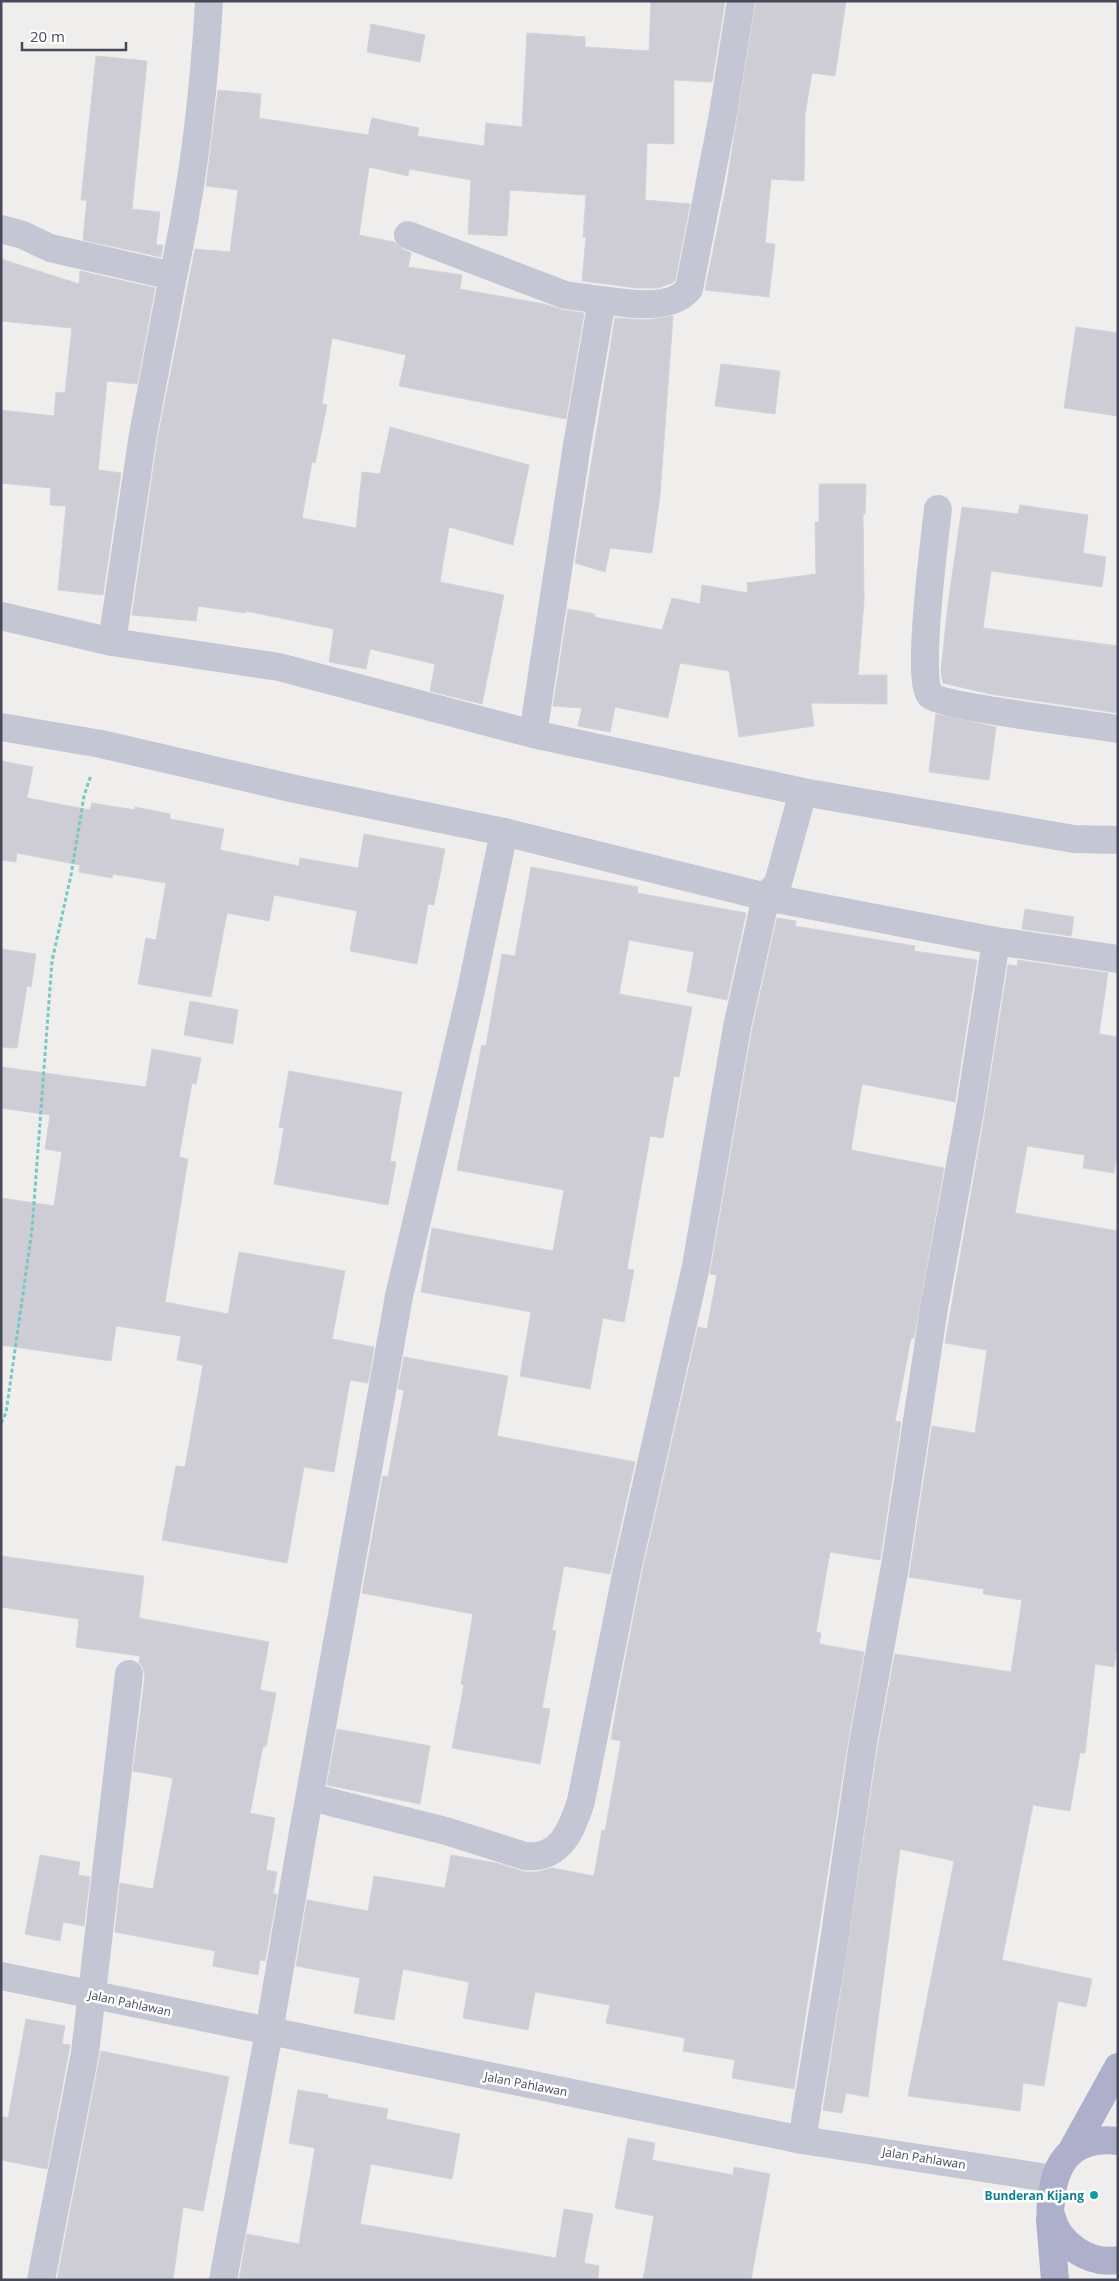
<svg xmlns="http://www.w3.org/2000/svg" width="1119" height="2281" viewBox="0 0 1119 2281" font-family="'Open Sans',sans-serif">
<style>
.building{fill:#cecdd5;stroke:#d3d2d9}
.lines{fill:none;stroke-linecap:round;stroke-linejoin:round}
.path{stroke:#77c8c5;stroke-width:3;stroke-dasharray:4 2.5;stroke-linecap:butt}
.minor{stroke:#c4c6d4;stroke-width:28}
.tertiary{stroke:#c4c6d4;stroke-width:28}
.primary{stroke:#aeb0cb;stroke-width:28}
.culture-dot{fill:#0f9aa8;stroke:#fff;stroke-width:2}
.labels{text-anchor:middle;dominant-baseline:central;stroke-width:5;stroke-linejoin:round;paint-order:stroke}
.street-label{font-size:12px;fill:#47485a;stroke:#fff}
.culture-label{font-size:12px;font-weight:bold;fill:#0d838f;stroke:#fff;text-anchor:end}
</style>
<rect width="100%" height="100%" fill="#f0eeed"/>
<!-- building -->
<g class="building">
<polygon points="651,1 725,1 712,82 674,80 674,144 647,143 645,200 690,204 675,281 672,283 658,288 637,288 582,281 586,237 583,237 586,195 510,190 507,236 468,234 471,180 409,169 408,176 369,167 359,235 394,242 402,249 411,253 408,267 462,275 460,289 544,304 563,310 584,313 566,419 399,386 406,355 332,338 322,404 327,405 315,463 312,462 302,518 356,528 362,472 380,474 390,427 529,465 513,545 449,527 440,582 504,595 482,704 430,691 435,664 370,649 366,669 329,662 334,629 246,611 246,613 198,606 196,621 132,615 158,437 195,249 230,252 238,190 206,186 218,90 261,94 259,118 368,135 372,118 419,128 417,136 484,146 486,123 522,127 527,33 585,37 585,47 649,51"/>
<polygon points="756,1 846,1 835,76 812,73 805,114 804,181 771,179 765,243 775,244 769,297 705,290 727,182"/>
<polygon points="371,24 425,35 420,62 367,52"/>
<polygon points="96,56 147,61 132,209 160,212 156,245 163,245 161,257 83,240 87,200 81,200"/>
<polygon points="1,259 79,284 80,271 155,288 137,384 107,381 98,470 121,473 103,595 58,590 66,506 50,505 51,488 1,483 1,410 54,416 56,392 65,393 72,328 1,321"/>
<polygon points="673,316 660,495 652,553 610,548 605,572 575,563 615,318 648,320"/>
<polygon points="1076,327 1118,333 1118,416 1064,408"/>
<polygon points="721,364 780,371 775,414 715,406"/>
<polygon points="819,484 866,484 865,514 863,514 864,600 858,675 887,675 887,704 811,703 814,726 739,737 729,671 680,663 668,718 615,707 610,732 578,726 582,708 553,706 568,609 595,614 594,617 662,630 672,598 700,604 702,585 748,593 747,583 816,574 815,522 819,522"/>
<polygon points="1020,505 1088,515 1083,553 1106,557 1102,587 991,571 983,628 1118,646 1118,713 990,694 943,683 941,671 948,604 962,507 1018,514"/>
<polygon points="936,714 996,727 989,780 929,772"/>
<polygon points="1,761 33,767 27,798 90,810 92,803 135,810 135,807 170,814 170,819 224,829 220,850 299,866 300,858 358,868 364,834 445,849 434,905 428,904 417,964 350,951 357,911 274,895 269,921 227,913 211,997 138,984 146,938 156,940 166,883 113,874 112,878 79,872 80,865 17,853 16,862 1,860"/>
<polygon points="531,867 638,887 637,893 746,913 727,1000 687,992 694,952 629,940 619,994 692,1007 679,1077 674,1076 663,1138 650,1136 627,1269 634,1270 624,1322 603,1318 590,1389 520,1376 531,1312 421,1292 432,1228 553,1251 564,1190 457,1170 482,1045 486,1046 502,954 515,956"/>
<polygon points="1025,909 1074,917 1071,936 1022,929"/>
<polygon points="777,918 796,921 795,926 915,946 914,951 977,960 955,1102 862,1084 851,1150 944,1168 914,1338 911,1338 895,1421 901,1422 880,1560 830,1552 816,1632 821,1633 819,1644 864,1652 848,1741 794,2089 732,2078 735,2060 683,2051 685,2038 606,2023 610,2005 535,1992 528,2030 463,2018 469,1982 403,1969 394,2020 354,2013 360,1978 296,1966 307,1900 368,1911 374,1876 445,1888 451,1855 496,1863 525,1872 537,1872 552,1868 594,1876 602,1830 605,1831 621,1741 611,1739 619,1692 642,1573 698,1327 707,1329 717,1275 710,1274 752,1030"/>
<polygon points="1,949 36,954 31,987 27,986 17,1048 1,1047"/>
<polygon points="1018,960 1108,973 1099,1034 1118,1037 1118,1145 1114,1173 1083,1168 1085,1155 1027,1146 1015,1213 1118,1231 1118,1637 1114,1667 1095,1664 1085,1753 1080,1753 1070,1811 1033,1805 1002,1960 1092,1979 1086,2007 1058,2001 1044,2086 1023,2083 1020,2111 908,2096 954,1861 900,1849 868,2097 846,2093 842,2113 823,2110 878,1746 895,1654 1011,1672 1022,1600 983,1594 984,1589 909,1577 932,1426 975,1433 987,1350 945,1343 984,1119 1008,965 1017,966"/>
<polygon points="190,1001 238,1010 233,1044 184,1035"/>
<polygon points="152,1049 201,1058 196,1084 192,1083 179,1157 188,1159 165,1302 228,1314 239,1252 345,1271 332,1339 374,1347 368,1383 350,1380 334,1472 304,1467 287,1563 162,1540 176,1466 185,1467 203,1365 177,1360 181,1336 116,1326 111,1361 1,1345 1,1198 54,1206 62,1152 45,1149 50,1115 1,1108 1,1067 146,1087"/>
<polygon points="289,1071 402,1092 390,1161 396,1162 388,1205 274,1184 284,1128 279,1127"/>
<polygon points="404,1357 508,1376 497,1436 635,1462 610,1574 564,1566 552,1630 556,1631 542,1708 550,1709 540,1764 452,1748 464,1685 461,1684 473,1614 362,1593 383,1476 388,1477 404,1390 398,1389"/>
<polygon points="1,1556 144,1576 139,1618 269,1642 260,1690 276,1693 266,1747 263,1746 250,1813 275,1818 266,1870 277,1872 273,1894 277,1894 265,1961 260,1960 258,1975 213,1966 215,1951 115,1932 120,1883 153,1889 173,1778 133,1771 145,1676 143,1668 139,1662 140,1656 76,1647 79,1619 1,1607"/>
<polygon points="337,1729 430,1746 420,1804 327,1785"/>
<polygon points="40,1855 80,1862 78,1875 90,1877 84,1926 63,1922 60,1941 25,1934"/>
<polygon points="26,2019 65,2026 62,2044 70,2045 47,2169 1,2160 1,2116 8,2118"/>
<polygon points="101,2051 229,2077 203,2211 183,2207 173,2280 57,2280"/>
<polygon points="298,2090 328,2095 328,2098 388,2109 386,2119 460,2134 452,2179 371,2164 360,2224 556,2258 564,2209 593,2214 584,2263 599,2266 598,2280 239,2280 247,2234 299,2244 315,2148 289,2143"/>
<polygon points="628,2138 655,2143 652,2160 733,2175 734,2167 770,2174 751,2280 643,2280 654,2216 615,2208"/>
</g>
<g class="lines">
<!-- path -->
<polyline class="path" points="1,1423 6,1413 32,1230 52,961 71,875 84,796 91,775"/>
<!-- minor -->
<g class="minor">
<path d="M1,229L23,235L50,248L173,276C193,186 204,93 209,1"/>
<polyline points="408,235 565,295 602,300"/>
<path d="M938,509C935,537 916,680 930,695C943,707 1090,724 1118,729"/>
<polyline points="1,616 112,642 279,667 533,734 803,792 1074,839 1118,840"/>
<polyline points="112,642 143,434 173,276"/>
<polyline points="1,727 101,744 295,789 504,832 766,897 996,941 1118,959"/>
<path d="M533,734L577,445L602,300C628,304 671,311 689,289L722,120L741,1"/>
<path d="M310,1797L446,1831L525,1856C560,1860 572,1830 581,1801L627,1570L696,1266L737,1027L766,897L778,883L803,792"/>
<polyline points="802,2140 833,1948 863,1743 895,1566 934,1308 969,1116 996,941"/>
<polyline points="41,2280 85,2053 129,1674"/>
<polyline points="223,2280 269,2032 302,1838 399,1296 470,995 504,832"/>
</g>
<!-- tertiary -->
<polyline class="tertiary" points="1,1976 802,2140 1054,2179"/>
<!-- primary -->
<g class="primary">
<path d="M1118,2141C1080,2136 1057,2155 1052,2193C1052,2199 1049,2209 1051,2215C1058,2244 1089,2265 1118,2260"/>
<polyline points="1071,2152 1118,2067"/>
<polyline points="1050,2219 1055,2280"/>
</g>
</g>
<!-- markers -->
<circle class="culture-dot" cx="1094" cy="2195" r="5"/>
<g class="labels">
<!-- street labels -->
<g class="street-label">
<text transform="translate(130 2003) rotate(12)">Jalan Pahlawan</text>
<text transform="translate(526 2084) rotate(11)">Jalan Pahlawan</text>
<text transform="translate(924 2158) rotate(9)">Jalan Pahlawan</text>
</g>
<!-- culture labels -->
<g class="culture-label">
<text x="1084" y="2195">Bunderan Kijang</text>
</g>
</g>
<!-- border -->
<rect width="1119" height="2281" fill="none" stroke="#47485a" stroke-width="5"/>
<!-- scale -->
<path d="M22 42v8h104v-8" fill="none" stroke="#47485a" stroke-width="2.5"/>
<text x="30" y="42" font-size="15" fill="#47485a" stroke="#ffffff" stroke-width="4" paint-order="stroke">20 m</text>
</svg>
